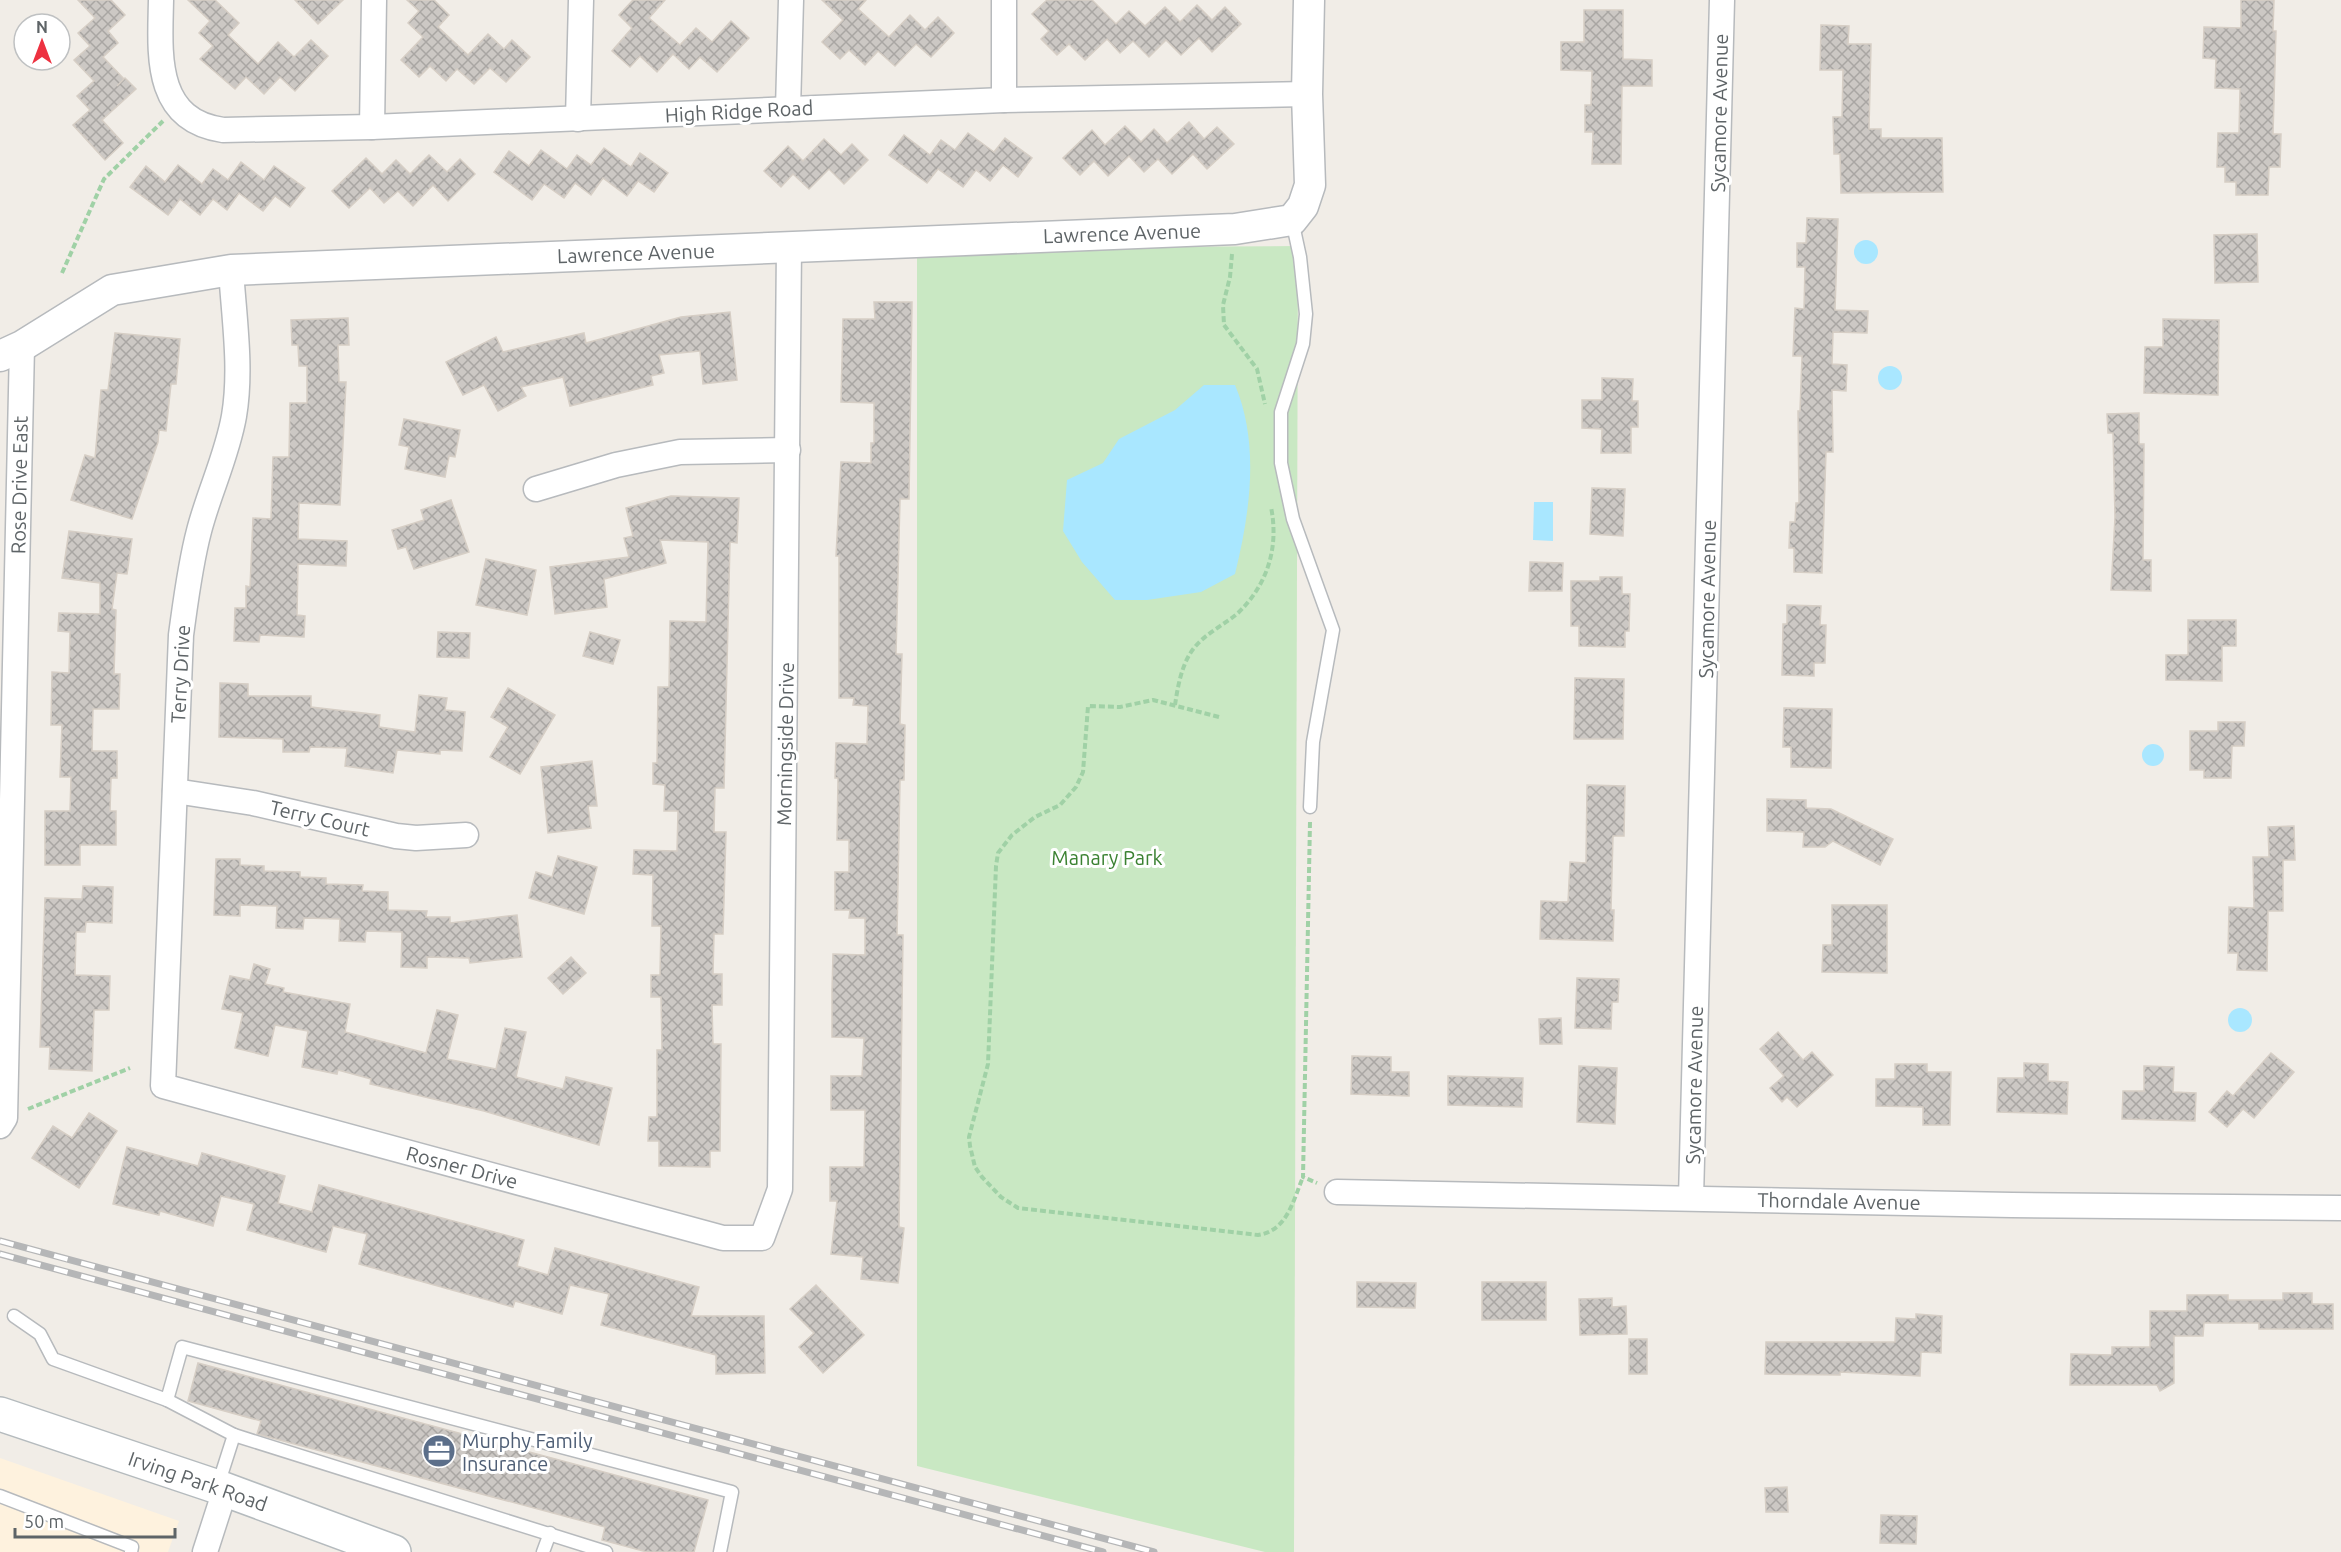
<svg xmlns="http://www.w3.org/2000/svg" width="2341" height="1552" viewBox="0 0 2341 1552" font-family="Ubuntu,sans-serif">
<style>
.commercial{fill:#fef2de}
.green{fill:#c9e8c3}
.water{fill:#a9e7ff}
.building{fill:url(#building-cross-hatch);stroke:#d6cec5;stroke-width:1.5}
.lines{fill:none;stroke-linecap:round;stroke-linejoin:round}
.service-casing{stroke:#b7babd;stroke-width:15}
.minor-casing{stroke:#b7babd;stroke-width:27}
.tertiary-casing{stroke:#b7babd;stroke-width:33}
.secondary-casing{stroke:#b5bbbe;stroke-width:36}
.path{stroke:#a0d1a6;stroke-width:4;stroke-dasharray:6 3;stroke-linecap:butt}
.service{stroke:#fff;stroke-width:12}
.minor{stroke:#fff;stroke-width:24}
.tertiary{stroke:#fff;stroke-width:30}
.secondary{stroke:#fff;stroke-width:33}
.rail-casing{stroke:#b5b6b7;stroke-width:7}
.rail{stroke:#fff;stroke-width:4.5;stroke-dasharray:14;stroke-linecap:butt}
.labels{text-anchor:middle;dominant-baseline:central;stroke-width:6;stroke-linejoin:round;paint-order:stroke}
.street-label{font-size:20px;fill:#5e6467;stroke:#fff}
.park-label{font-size:20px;fill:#3b8232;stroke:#fff}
.service-label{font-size:20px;fill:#4e5e75;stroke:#fff;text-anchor:start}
</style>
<defs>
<pattern id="building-cross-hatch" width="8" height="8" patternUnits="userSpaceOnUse" patternTransform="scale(1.5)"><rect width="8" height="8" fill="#ccc8c4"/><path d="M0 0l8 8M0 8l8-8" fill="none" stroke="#a9a6a3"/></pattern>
</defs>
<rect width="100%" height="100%" fill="#f1ede7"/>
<!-- commercial -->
<polygon class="commercial" points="0,1458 179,1521 168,1552 0,1552"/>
<!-- green -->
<polygon class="green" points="1298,246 1294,1552 1265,1552 917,1466 917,248"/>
<!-- water -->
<g class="water">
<circle cx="1866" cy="252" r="12"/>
<circle cx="1890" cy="378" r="12"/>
<path d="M1204,385H1235C1260,444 1250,513 1235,574L1201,592L1147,600H1115L1082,562L1063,531L1067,480L1103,463L1119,439L1175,410Z"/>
<polygon points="1534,502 1553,502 1553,541 1533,540"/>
<circle cx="2153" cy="755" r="11"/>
<circle cx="2240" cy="1020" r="12"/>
</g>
<!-- building -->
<g class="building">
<polygon points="78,0 111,0 125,15 108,31 118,43 103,57 124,79 117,86 125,78 136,89 102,120 123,143 105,160 73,125 90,110 77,96 94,81 74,60 90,46 78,33 95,18"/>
<polygon points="188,0 215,0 239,23 228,35 258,64 278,42 294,57 311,40 328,56 295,91 280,77 264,94 246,77 235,89 200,59 213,46 199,33 210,21"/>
<polygon points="295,0 343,0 318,24"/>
<polygon points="407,0 434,0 449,15 438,27 468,55 488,34 504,49 512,40 530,57 506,82 490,68 474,84 457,69 446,81 430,66 419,77 401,60 423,37 408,23 419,11"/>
<polygon points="633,0 665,0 649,18 680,45 696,28 712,42 731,21 749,38 717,72 700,57 689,69 673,54 657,72 640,56 630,67 612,51 632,28 619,15"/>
<polygon points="822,0 866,0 858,9 889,37 910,15 925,30 938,17 954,33 931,57 916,44 895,66 878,51 865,65 849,50 840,59 822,42 843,20"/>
<polygon points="1047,0 1092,0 1116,24 1129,11 1145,26 1165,7 1180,22 1197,5 1212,20 1225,7 1241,24 1212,52 1199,38 1181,55 1166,40 1149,57 1133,41 1120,53 1107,39 1085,60 1069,44 1057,55 1041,39 1049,31 1032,14"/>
<polygon points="2241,0 2274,0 2273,31 2276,31 2273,134 2281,134 2280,167 2269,167 2268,195 2236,195 2236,182 2225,182 2225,167 2217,167 2218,133 2239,133 2240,89 2215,88 2216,59 2203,58 2204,27 2241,28"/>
<polygon points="1584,10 1623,10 1623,59 1652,60 1652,86 1622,86 1621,164 1592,164 1593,132 1585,132 1585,105 1591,105 1592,71 1561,70 1561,42 1584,42"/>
<polygon points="1821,25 1849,26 1848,44 1871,44 1869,129 1881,129 1881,138 1942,138 1943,192 1841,193 1840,154 1834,154 1833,117 1842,117 1843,70 1820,70"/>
<polygon points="1189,122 1204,139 1217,127 1234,144 1207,169 1193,154 1172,174 1158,159 1144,172 1129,156 1108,176 1094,161 1080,175 1063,158 1092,130 1105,145 1125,126 1141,142 1154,129 1167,143"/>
<polygon points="968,133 994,152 1005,138 1032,158 1018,177 1003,165 990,181 976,170 963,187 938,169 927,183 889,155 904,135 930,155 941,140 955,150"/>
<polygon points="824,139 841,155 852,144 868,160 844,184 829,169 809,189 793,174 781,187 764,171 788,146 803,161"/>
<polygon points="604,148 631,167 640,153 668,173 654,192 638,181 627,196 603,178 591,195 575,183 564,198 544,184 532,200 494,172 509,151 529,166 541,150 567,169 577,155 591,165"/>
<polygon points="429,155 447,172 460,159 475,174 448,201 433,185 413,206 398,191 384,203 370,188 349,208 332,191 366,158 382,174 396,160 410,174"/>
<polygon points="241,162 264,180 274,166 305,188 290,207 275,196 263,211 239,193 227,210 213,199 200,215 180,199 168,215 130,187 146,166 165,182 178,165 202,184 213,169 228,180"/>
<polygon points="1807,218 1838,219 1835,310 1868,311 1867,333 1833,332 1832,364 1847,365 1846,391 1832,390 1833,452 1826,452 1822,573 1794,572 1794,548 1789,548 1790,522 1795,522 1796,503 1799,503 1798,411 1800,411 1802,356 1793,356 1795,308 1804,309 1805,267 1797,267 1797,243 1806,243"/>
<polygon points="2257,234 2258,282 2215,283 2214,235"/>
<polygon points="874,302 912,302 909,499 900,499 896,654 902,654 900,724 905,725 904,780 900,780 897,935 903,935 899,1227 904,1228 898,1283 861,1279 863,1257 831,1254 837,1201 830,1201 830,1167 864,1167 865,1110 831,1110 831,1076 862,1076 864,1038 832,1037 832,990 833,954 865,955 865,918 849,918 850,910 835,910 835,872 849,872 849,840 837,840 838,778 835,778 836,743 867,744 868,706 853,705 854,698 839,698 839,556 836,556 841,462 871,463 871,443 874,443 874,403 841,402 843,319 875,319"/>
<polygon points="730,312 737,380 703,384 700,351 659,355 664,373 651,376 653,385 570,406 563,377 521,387 526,396 498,411 484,385 463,395 446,362 496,337 503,352 584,333 586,343 681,317"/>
<polygon points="348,318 349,345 338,345 339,382 346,382 340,505 299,503 298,539 347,541 346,566 298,564 297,615 305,616 304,637 260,635 259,642 234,641 235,608 246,608 246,586 250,587 253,518 271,519 273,457 289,457 290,403 307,403 307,366 299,366 298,345 292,345 291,320"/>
<polygon points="2163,319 2219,320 2218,395 2144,393 2145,347 2163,347"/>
<polygon points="115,333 180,339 176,384 171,384 166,431 159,430 158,442 132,519 71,500 85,455 95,458 101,390 108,390"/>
<polygon points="1602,378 1633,379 1632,401 1638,401 1638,427 1631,427 1631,453 1601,453 1602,429 1582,428 1582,400 1602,400"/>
<polygon points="2139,413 2139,444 2144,444 2143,560 2151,560 2151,591 2111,590 2115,517 2113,433 2108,433 2107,414"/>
<polygon points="404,419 460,430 455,457 449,456 445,477 405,469 409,447 399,445"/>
<polygon points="1592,488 1625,489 1623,536 1590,534"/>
<polygon points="671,496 739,498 737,543 730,542 724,788 715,788 714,832 726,832 723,934 714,934 713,974 722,974 722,1005 712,1005 713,1044 721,1044 720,1151 710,1151 710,1167 659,1166 659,1141 648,1141 649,1117 657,1117 657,1050 662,1050 661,997 651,997 651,975 660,975 661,926 652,926 653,875 633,874 634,850 677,851 678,811 664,811 665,785 653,784 653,763 657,763 658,687 669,687 670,621 706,622 708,542 660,540 666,563 604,579 607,607 555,614 550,567 629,557 624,538 633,536 626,508"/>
<polygon points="451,500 469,552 414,569 406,547 398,549 392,530 424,520 421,510"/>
<polygon points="69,531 132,539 127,574 117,573 112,609 116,610 114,674 120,674 119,709 93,709 92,751 117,751 117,778 111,778 110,811 116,811 116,845 80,845 80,865 45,865 45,811 70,811 71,777 60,777 62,725 51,725 52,672 69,673 70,632 58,631 59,613 100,614 100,583 62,578"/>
<polygon points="486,559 536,570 527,615 476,605"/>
<polygon points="1530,562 1563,563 1562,591 1529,591"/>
<polygon points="1600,577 1622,577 1622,594 1630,594 1629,631 1625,631 1625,647 1579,646 1579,626 1571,626 1571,581 1600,581"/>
<polygon points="1787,605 1821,606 1820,625 1826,625 1825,663 1814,663 1814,676 1782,675 1783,624 1787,624"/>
<polygon points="2188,620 2236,620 2236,646 2222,646 2222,681 2166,680 2166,655 2188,655"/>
<polygon points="438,632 470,633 469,658 437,657"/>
<polygon points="590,632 620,640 613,664 583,656"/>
<polygon points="1575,678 1624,679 1623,739 1574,739"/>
<polygon points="220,683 248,684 248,696 311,696 311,707 380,715 379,727 415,732 419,695 447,698 445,710 465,712 462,751 440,750 440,754 397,750 393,773 345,766 347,748 310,747 309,752 283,752 283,739 219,737"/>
<polygon points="508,688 555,715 520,774 490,757 508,727 491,717"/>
<polygon points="1784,708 1832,709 1831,768 1791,767 1791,747 1783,747"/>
<polygon points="2218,722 2245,722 2244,746 2232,746 2231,778 2204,778 2204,770 2190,770 2190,731 2218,731"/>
<polygon points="592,761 597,806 588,806 591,828 548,833 541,767"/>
<polygon points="1587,785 1625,786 1624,836 1613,836 1611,910 1614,910 1613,941 1540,939 1541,901 1568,902 1570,862 1586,863"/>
<polygon points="1767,799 1806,800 1806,808 1831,809 1893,839 1880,865 1833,841 1825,847 1803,847 1804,832 1767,831"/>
<polygon points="2294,826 2295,860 2283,860 2283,911 2268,911 2267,971 2237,970 2238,953 2228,953 2229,907 2254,908 2253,857 2269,857 2268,827"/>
<polygon points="558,856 597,867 584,914 529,898 536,872 552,877"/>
<polygon points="216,859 240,859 240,865 264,866 264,871 300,872 300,877 326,878 326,884 363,885 362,891 388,892 388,910 427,911 426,917 450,917 450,923 517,915 522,957 470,963 469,958 427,957 427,968 401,967 402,932 366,931 365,942 339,941 340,919 304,918 303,929 276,928 277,906 240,905 240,916 214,915"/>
<polygon points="83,886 113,887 112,923 86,922 85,932 76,932 75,975 110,976 109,1010 94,1010 92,1071 49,1069 50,1047 40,1047 45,898 82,899"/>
<polygon points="1832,905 1887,905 1887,973 1822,972 1823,945 1832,945"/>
<polygon points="571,957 586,973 563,994 548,978"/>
<polygon points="254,964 270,969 265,984 284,988 283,992 350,1004 345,1032 426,1053 437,1010 458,1015 447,1059 496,1069 505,1028 526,1032 516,1077 563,1089 566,1077 612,1088 599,1145 484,1111 370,1084 371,1079 338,1070 337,1074 302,1067 308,1031 275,1025 268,1056 235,1048 243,1013 222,1009 230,976 250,980"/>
<polygon points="1577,978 1619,979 1618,1002 1612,1002 1611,1029 1575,1028"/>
<polygon points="1561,1018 1562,1044 1540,1044 1539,1019"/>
<polygon points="1778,1032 1803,1060 1812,1052 1833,1075 1797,1107 1787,1097 1782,1102 1770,1088 1784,1076 1760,1049"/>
<polygon points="2271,1053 2294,1072 2254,1118 2243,1109 2227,1127 2209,1112 2227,1091 2233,1096"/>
<polygon points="1352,1056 1391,1057 1391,1072 1409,1072 1409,1096 1351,1094"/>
<polygon points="2024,1063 2048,1064 2048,1081 2068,1082 2067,1114 1997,1112 1998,1078 2024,1078"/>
<polygon points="1895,1064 1927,1064 1927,1072 1951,1072 1950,1125 1923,1125 1923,1107 1876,1106 1876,1079 1895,1079"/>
<polygon points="1579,1066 1617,1068 1615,1124 1577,1122"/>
<polygon points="2144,1066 2174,1067 2173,1092 2196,1093 2195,1121 2122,1119 2123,1091 2144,1091"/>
<polygon points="1448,1076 1523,1078 1522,1107 1448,1105"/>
<polygon points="89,1113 117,1131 79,1188 32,1158 53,1126 72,1138"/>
<polygon points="127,1147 198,1166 202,1153 285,1176 278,1203 312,1212 319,1185 524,1240 517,1266 548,1275 555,1248 699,1287 691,1316 764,1316 765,1373 716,1374 716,1355 601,1325 609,1294 570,1285 562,1314 515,1301 513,1307 359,1264 367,1234 333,1226 326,1252 247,1230 254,1204 221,1196 213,1226 160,1211 159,1215 113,1204"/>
<polygon points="1357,1282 1416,1283 1415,1308 1357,1307"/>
<rect x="1482" y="1282" width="64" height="38"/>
<polygon points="816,1285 864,1335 823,1373 799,1347 814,1333 790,1309"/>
<polygon points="2283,1293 2312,1293 2312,1304 2333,1304 2333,1329 2259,1329 2259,1323 2204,1323 2203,1336 2174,1336 2174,1383 2160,1391 2157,1385 2070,1385 2071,1354 2112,1355 2112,1347 2150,1347 2150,1311 2187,1311 2187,1295 2228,1295 2228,1300 2283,1300"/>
<polygon points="1612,1298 1612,1307 1626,1306 1627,1334 1580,1335 1579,1299"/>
<polygon points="1916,1314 1942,1316 1941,1353 1921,1352 1920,1376 1840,1372 1840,1375 1765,1374 1766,1342 1895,1342 1896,1318 1916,1319"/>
<rect x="1629" y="1339" width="18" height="35"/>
<polygon points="198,1363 708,1500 694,1552 647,1552 602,1540 605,1527 257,1434 261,1421 188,1401"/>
<polygon points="1787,1487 1788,1512 1766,1512 1765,1488"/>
<polygon points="1881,1515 1917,1516 1916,1544 1880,1543"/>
</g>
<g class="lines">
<!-- service casing -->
<g class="service-casing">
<g id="service">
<polyline points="1292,220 1300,257 1306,314 1303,344 1281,412 1281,463 1293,519 1333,630 1313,742 1310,807"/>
<polyline points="14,1316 40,1334 53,1359 167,1400 234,1435 218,1485"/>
<polyline points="167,1400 182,1347 732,1492 720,1552"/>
<polyline points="234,1435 606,1552"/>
<polyline points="0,1496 132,1547 131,1552"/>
<polyline points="543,1552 550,1533"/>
</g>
</g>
<!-- minor casing -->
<g class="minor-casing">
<g id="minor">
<path d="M161,0C160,53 153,120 223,130L372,127L1004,100L1307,94"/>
<polyline points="1004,0 1004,100"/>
<polyline points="788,109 791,0"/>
<polyline points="578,119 581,0"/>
<polyline points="372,127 374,0"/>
<path d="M231,270C234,318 242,369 234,416C227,456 209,492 199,531C190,565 186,599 181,635L163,1086L723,1238H762L780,1189L789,246"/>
<polyline points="536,489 616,465 680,452 788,450"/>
<polyline points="175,791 253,803 396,836 416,838 466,835"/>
<polyline points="0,1126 5,1118 22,346"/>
<polyline points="1337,1192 2012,1205 2341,1208"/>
<polyline points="1691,1198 1722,0"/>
<polyline points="205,1552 225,1490"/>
</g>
</g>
<!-- tertiary casing -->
<g class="tertiary-casing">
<polyline id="tertiary" points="0,356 22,346 112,290 231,270 1235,229 1292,220 1303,206 1310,185 1307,94 1309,0"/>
</g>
<!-- secondary casing -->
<g class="secondary-casing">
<polyline id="secondary" points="0,1414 218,1487 394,1552"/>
</g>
<!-- path -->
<g class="path">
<polyline points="1232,254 1230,277 1223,305 1224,325 1257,369 1265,404"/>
<polyline points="62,273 104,179 163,121"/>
<path d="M1175,705C1178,685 1182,663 1194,648C1206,633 1224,625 1238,613C1268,584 1279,547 1271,507"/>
<path d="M1219,717L1153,700L1120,707L1088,706L1083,772L1076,787L1060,805L1035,817L1012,835L998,853L996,866L988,1064L969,1137L970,1146L975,1167L982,1177L1001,1197L1018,1208L1258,1235C1287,1231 1293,1201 1303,1177"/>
<polyline points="1310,822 1303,1177 1317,1183"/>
<polyline points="28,1109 130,1068"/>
</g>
<!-- service -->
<use href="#service" class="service"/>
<!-- minor -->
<use href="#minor" class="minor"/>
<!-- tertiary -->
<use href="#tertiary" class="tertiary"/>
<!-- secondary -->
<use href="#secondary" class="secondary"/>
<!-- rail casing -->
<g class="rail-casing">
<g id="rail">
<polyline points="0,1241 1154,1552"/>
<polyline points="0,1254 1103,1552"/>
</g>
</g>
<!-- rail -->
<use href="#rail" class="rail"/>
</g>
<!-- icons -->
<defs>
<g id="office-disc" transform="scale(1.725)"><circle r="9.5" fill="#5c6f8a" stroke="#fff"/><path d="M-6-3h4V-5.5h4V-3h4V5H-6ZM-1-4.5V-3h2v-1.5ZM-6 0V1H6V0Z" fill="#fff"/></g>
</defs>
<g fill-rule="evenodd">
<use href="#office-disc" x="439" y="1451"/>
</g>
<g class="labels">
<!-- street labels -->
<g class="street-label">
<text transform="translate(739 111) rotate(-3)">High Ridge Road</text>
<text transform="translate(1719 113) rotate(-89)">Sycamore Avenue</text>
<text transform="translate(1122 233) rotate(-2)">Lawrence Avenue</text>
<text transform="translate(636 253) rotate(-2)">Lawrence Avenue</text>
<text transform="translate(19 485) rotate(-89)">Rose Drive East</text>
<text transform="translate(1707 599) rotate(-89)">Sycamore Avenue</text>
<text transform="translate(180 674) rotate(-87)">Terry Drive</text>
<text transform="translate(785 744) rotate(-89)">Morningside Drive</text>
<text transform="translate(320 818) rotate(13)">Terry Court</text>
<text transform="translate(1694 1085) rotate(-89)">Sycamore Avenue</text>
<text transform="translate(462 1167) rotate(15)">Rosner Drive</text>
<text transform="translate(1839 1201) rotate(1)">Thorndale Avenue</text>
<text transform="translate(198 1481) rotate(19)">Irving Park Road</text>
</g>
<!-- park labels -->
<g class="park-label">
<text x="1107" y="857">Manary Park</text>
</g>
<!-- service labels -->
<g class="service-label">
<text x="462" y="1440">Murphy Family<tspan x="462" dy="23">Insurance</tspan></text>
</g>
</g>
<!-- north arrow -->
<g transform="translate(42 42)"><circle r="28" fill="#ffffff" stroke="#bfc1c2" stroke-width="1.5"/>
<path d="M0-4.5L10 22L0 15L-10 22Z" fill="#ed3140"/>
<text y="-9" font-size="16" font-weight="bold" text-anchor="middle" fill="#5e6467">N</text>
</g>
<!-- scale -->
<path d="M15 1528v9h160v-9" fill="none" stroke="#5e6467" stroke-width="3"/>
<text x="24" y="1528" font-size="18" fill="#5e6467" stroke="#ffffff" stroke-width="4.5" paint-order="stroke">50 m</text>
</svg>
